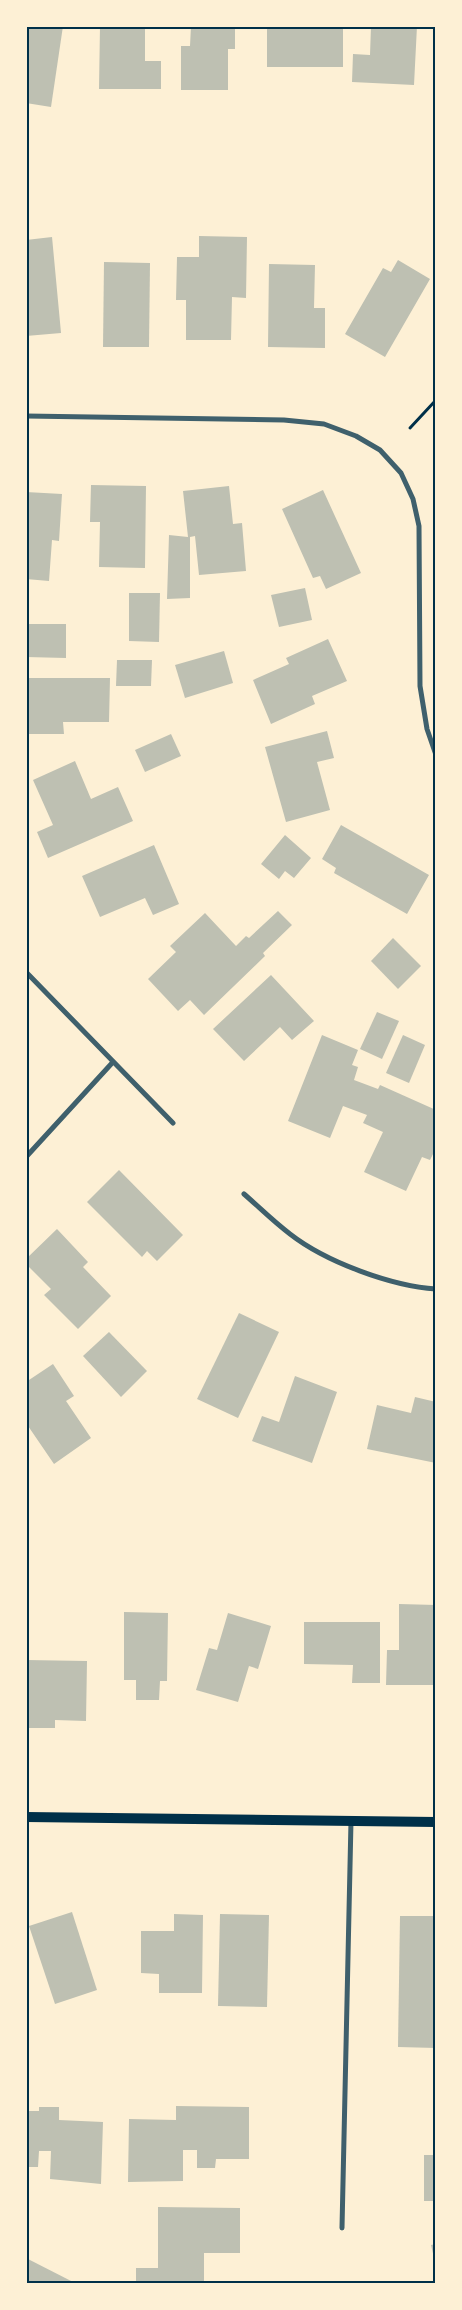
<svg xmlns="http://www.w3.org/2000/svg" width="462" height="2310" viewBox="0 0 462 2310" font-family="Overpass,sans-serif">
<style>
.building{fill:#bec0b2}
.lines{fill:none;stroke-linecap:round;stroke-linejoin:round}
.path{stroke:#003049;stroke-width:3}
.minor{stroke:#3f606c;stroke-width:5}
.secondary{stroke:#003049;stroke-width:10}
.neatline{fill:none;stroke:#003049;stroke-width:2}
</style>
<rect width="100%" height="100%" fill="#fdf0d5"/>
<!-- building -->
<g class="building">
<polygon points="26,26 63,26 51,107 26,103"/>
<polygon points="100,26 145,26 145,61 161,61 161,89 99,89"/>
<polygon points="191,26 235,26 235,49 228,49 228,90 181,90 181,46 190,46"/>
<rect x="267" y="26" width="76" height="41"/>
<polygon points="371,26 417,26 414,85 352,82 353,54 370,55"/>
<polygon points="199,236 247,237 246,298 232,297 231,340 186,340 186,300 176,300 177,257 199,257"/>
<polygon points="52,237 61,333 26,336 26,240"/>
<polygon points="398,260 430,279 385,357 345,334 383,268 391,272"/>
<polygon points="104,262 150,263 149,347 103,347"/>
<polygon points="269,264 315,265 314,308 325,308 325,348 268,347"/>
<polygon points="91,485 146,486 145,568 99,567 100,522 90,522"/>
<polygon points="229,486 233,524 242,523 246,571 199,575 195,536 190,537 190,598 167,599 169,535 188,537 183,491"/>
<polygon points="323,490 361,573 326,589 320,576 313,578 282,509"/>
<polygon points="26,492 62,494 59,541 52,540 49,581 26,579"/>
<polygon points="305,588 312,620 279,627 271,595"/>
<polygon points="129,593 160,593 159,642 129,641"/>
<polygon points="26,624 66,624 66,658 26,657"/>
<polygon points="328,639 347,681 312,696 315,704 271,724 253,680 289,664 286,658"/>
<polygon points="224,651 233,683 185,698 175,665"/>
<polygon points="117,660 152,660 151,686 116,686"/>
<polygon points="26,678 110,678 109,722 63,722 64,734 26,734"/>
<polygon points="327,731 334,758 317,762 330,810 286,822 265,747"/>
<polygon points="171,734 181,756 145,772 135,750"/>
<polygon points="75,761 91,799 118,787 133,821 48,858 37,832 53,825 33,780"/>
<polygon points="341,825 429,875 407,914 334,873 336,868 322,859"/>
<polygon points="285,835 311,858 294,878 285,871 279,879 261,864"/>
<polygon points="154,845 179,904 153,915 145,898 100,917 82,876"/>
<polygon points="278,911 292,925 263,953 265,956 204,1015 190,1000 178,1011 148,979 176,952 170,946 205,913 236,946 246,936 249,938"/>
<polygon points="393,938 421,966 398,989 371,961"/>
<polygon points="271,975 314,1021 292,1040 280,1027 244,1061 213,1029"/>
<polygon points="377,1012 399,1021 382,1059 360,1049"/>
<polygon points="322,1035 358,1050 352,1065 358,1067 354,1080 378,1089 373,1099 380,1085 436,1110 436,1148 430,1160 422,1157 406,1191 364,1172 383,1132 363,1123 367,1115 343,1106 330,1138 288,1121"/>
<polygon points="403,1035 425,1045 409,1083 386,1073"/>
<polygon points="119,1170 183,1235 157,1261 147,1251 142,1257 87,1202"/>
<polygon points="57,1229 88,1262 83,1267 111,1296 78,1329 44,1295 51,1289 26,1264 26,1259"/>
<polygon points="239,1313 279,1332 238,1418 197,1399"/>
<polygon points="109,1332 147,1371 121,1397 83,1356"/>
<polygon points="53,1364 74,1396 66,1401 91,1438 54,1464 26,1423 26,1382"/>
<polygon points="295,1376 337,1392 312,1463 252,1441 262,1416 279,1422"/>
<polygon points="415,1397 436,1402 436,1463 367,1449 377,1405 411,1413"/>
<polygon points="399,1604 436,1605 436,1685 386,1685 387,1650 399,1650"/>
<polygon points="124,1612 168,1613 167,1681 160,1681 159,1700 136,1700 136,1680 124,1680"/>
<polygon points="228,1613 271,1626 258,1669 249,1666 238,1702 196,1690 209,1648 217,1650"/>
<polygon points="304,1622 380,1622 380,1683 352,1683 353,1665 304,1664"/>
<polygon points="26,1660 87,1661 86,1721 55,1720 55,1728 26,1728"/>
<polygon points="72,1912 97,1990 55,2004 29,1926"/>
<polygon points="174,1914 203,1915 202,1993 159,1993 159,1974 141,1973 141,1931 174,1931"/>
<polygon points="220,1914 269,1915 267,2007 218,2006"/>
<polygon points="400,1916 436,1916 436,2048 398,2047"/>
<polygon points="176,2106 249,2107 249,2159 216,2159 215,2168 197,2168 197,2150 183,2150 183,2181 128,2182 129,2119 176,2120"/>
<polygon points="39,2107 59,2107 59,2120 103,2122 101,2184 50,2179 51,2151 39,2151 38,2167 26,2167 26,2111 39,2111"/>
<rect x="424" y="2155" width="12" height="46"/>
<polygon points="158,2207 240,2208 240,2253 204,2253 204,2284 136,2284 136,2268 158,2268"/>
<polygon points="436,2244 436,2262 435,2262 431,2245"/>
<polygon points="26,2258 77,2284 26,2284"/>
</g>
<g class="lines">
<!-- path -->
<polyline class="path" points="410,428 436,400"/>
<!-- minor -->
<g class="minor">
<polyline points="26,416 284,420 324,424 356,436 380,450 401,473 413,499 419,526 420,686 427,729 436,755"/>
<polyline points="26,972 173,1123"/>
<polyline points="26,1157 113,1062"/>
<path d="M244,1194C259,1207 274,1222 290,1234C326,1262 391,1286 436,1289"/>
<polyline points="342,2228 351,1821"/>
</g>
<!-- secondary -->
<polyline class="secondary" points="26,1817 436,1822"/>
</g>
<!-- border -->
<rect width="462" height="2310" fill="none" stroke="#fdf0d5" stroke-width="55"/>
<rect x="28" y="28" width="406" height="2254" class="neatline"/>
</svg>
